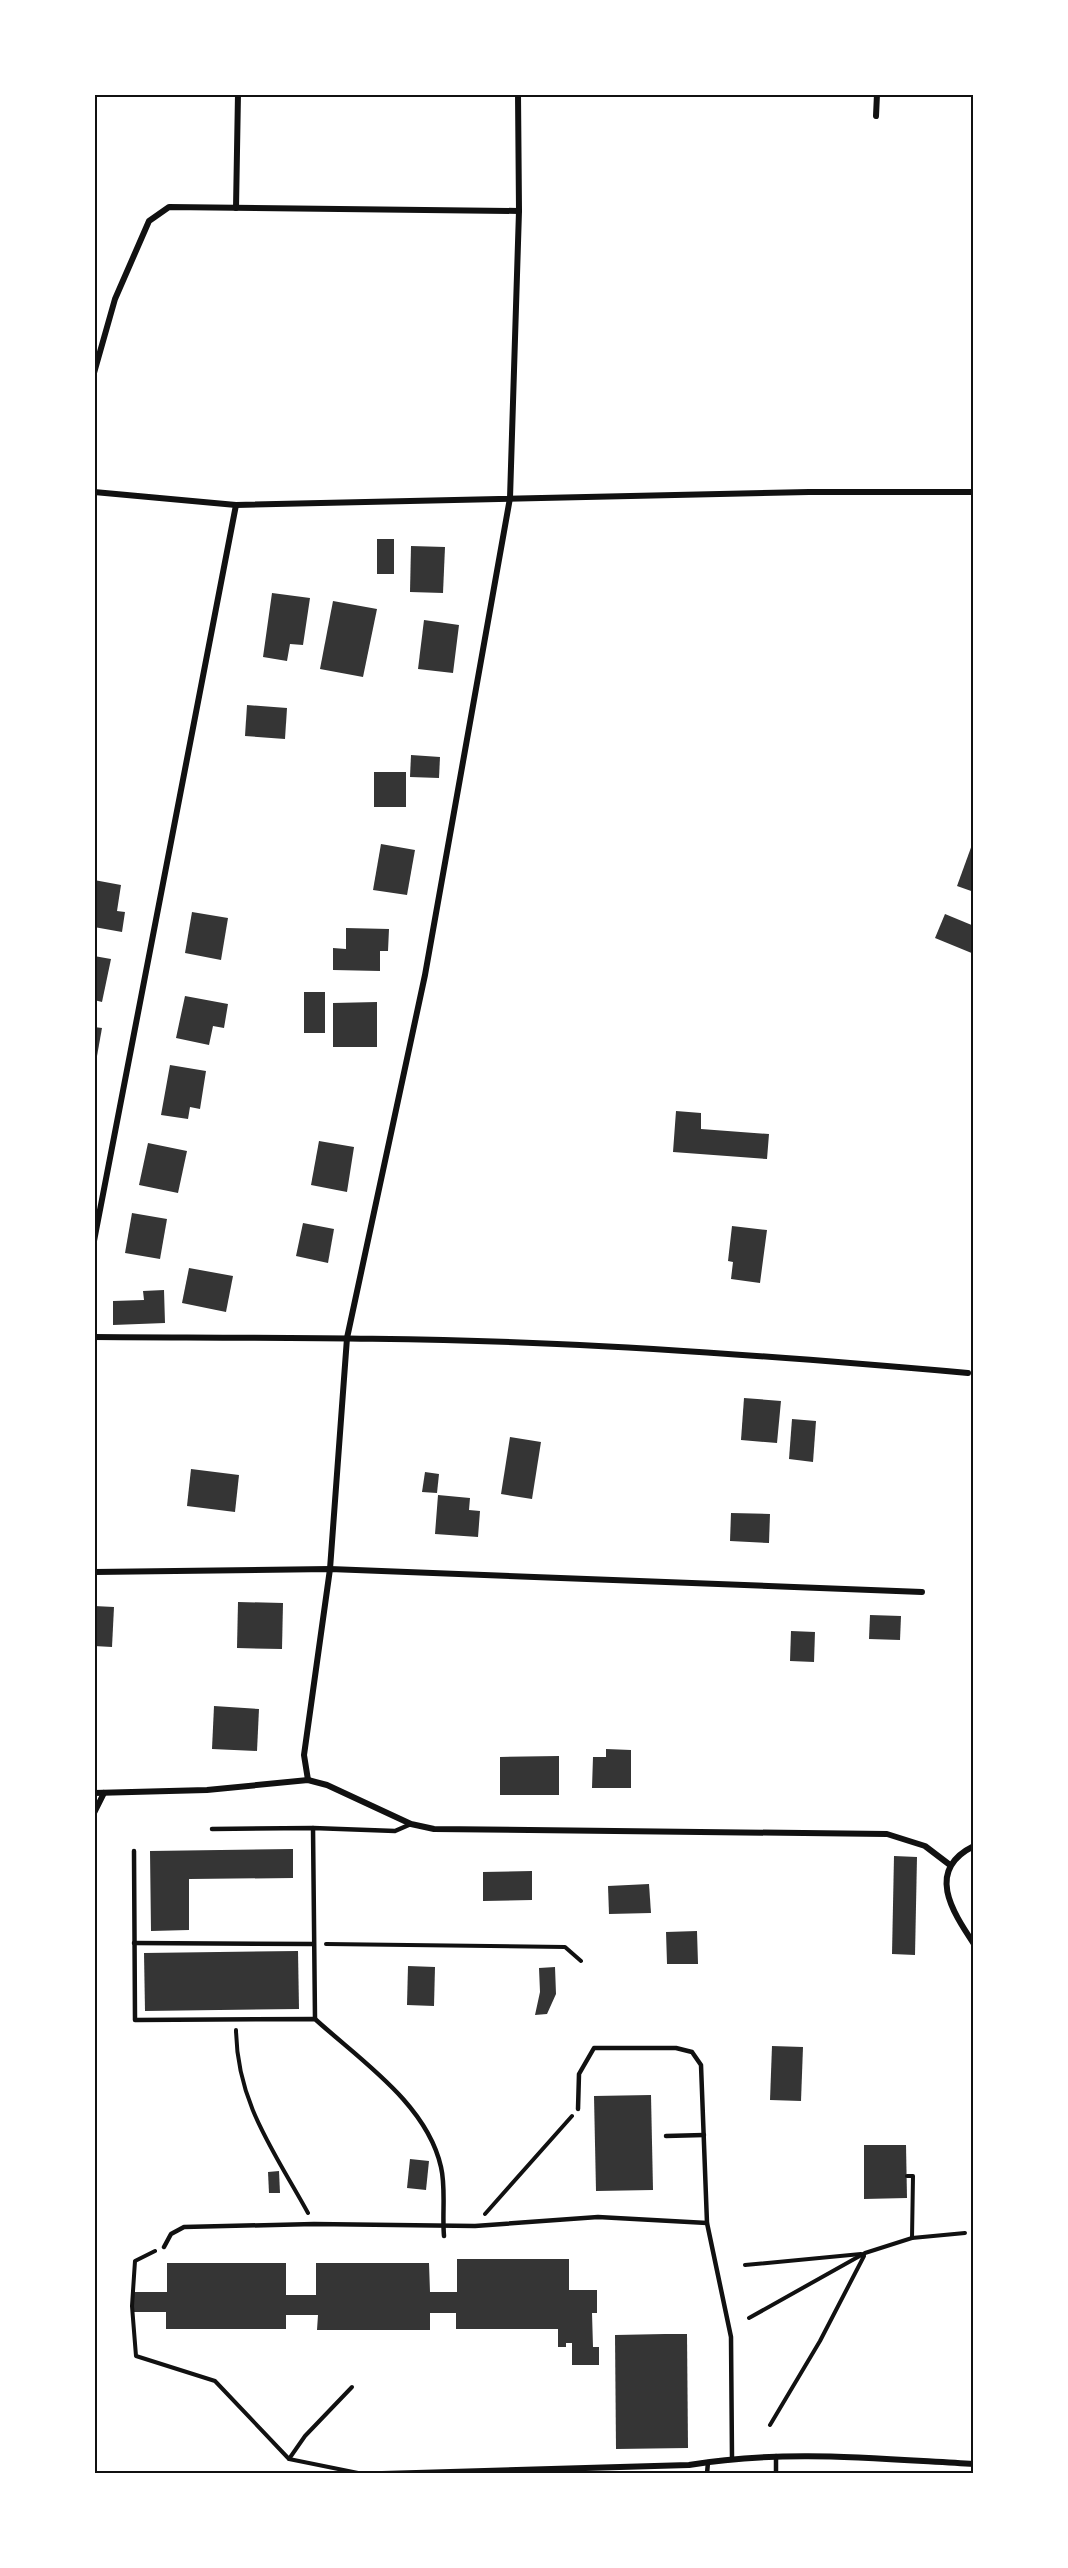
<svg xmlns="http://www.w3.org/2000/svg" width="1068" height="2568" viewBox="0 0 1068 2568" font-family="'Open Sans',sans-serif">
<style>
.building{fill:#353535}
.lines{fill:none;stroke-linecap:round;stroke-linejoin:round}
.path{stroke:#111;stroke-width:4}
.service{stroke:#111;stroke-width:4.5}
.minor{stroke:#111;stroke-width:6}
.neatline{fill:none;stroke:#111;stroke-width:2}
</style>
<rect width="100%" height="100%" fill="#fff"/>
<!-- building -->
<g class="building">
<rect x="377" y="539" width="17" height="35"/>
<polygon points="411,546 445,547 443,593 410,592"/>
<polygon points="272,593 310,598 303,645 290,644 287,661 263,657"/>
<polygon points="333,601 377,609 363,677 320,669"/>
<polygon points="424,620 459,625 453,673 418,669"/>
<polygon points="247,705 287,708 285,739 245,736"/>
<polygon points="411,755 440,757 439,778 410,777"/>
<rect x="374" y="772" width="32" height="35"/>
<polygon points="973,842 974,842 974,892 957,886"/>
<polygon points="381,844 415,850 407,895 373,890"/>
<polygon points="94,880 121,885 117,911 125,912 122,932 94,927"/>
<polygon points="192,912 228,918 221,960 185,953"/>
<polygon points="945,914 974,926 974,954 935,938"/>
<polygon points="346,928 389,929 388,951 380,951 380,971 333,970 333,948 346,949"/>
<polygon points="94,956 111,959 102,1002 94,1000"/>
<rect x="304" y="992" width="21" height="41"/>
<polygon points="185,996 228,1004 224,1028 213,1026 209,1045 176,1038"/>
<polygon points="377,1002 377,1047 333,1047 333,1003"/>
<polygon points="94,1027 102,1028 97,1056 94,1055"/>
<polygon points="170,1065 206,1071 200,1109 190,1107 188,1119 161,1115"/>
<polygon points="676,1111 701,1113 701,1129 769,1134 767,1159 673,1152"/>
<polygon points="319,1141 354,1147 347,1192 311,1185"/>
<polygon points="148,1143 187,1151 178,1193 139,1185"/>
<polygon points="132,1213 167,1219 160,1259 125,1253"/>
<polygon points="303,1223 334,1229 328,1263 296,1256"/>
<polygon points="732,1226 767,1230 760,1283 731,1279 733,1262 728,1261"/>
<polygon points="189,1268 233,1276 226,1312 182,1303"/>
<polygon points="164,1290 165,1323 113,1325 113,1301 144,1300 143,1291"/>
<polygon points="744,1398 781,1401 777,1443 741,1440"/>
<polygon points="792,1419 816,1421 813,1462 789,1459"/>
<polygon points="510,1437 541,1442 532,1499 501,1494"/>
<polygon points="191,1469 239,1475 235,1512 187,1506"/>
<polygon points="425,1472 439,1474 437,1493 422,1492"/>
<polygon points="438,1495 470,1498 469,1510 480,1511 478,1537 435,1534"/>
<polygon points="731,1513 770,1514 769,1543 730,1541"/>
<polygon points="238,1602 283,1603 282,1649 237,1648"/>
<polygon points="94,1606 114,1607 112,1647 94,1646"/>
<polygon points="870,1615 901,1616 900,1640 869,1639"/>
<polygon points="791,1631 815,1632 814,1662 790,1661"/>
<polygon points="214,1706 259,1709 257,1751 212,1749"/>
<polygon points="606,1749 631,1750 631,1788 592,1788 593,1757 606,1757"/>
<polygon points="559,1756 559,1795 500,1795 500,1757"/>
<polygon points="293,1849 293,1878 189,1879 189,1930 151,1931 150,1851"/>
<polygon points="894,1856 917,1857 915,1955 892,1954"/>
<polygon points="532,1871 532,1900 483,1901 483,1872"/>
<polygon points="649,1884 651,1913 609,1914 608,1886"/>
<polygon points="697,1931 698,1964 667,1964 666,1932"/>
<polygon points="298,1951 299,2009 145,2011 144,1953"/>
<polygon points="408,1966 435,1967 434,2006 407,2005"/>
<polygon points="555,1967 556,1994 547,2014 535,2015 540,1992 539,1968"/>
<polygon points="772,2046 803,2047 801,2101 770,2100"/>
<polygon points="651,2095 653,2190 596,2191 594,2096"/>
<polygon points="864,2145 906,2145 907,2198 864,2199"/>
<polygon points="410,2159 429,2161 426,2190 407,2188"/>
<polygon points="279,2171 280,2193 269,2193 268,2172"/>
<polygon points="457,2259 569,2259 569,2290 597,2290 597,2313 592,2313 593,2347 599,2347 599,2365 572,2365 572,2343 566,2343 566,2347 558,2347 558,2329 456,2329 456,2313 430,2313 430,2330 317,2330 318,2315 286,2315 286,2329 166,2329 166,2312 134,2312 134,2292 167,2292 167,2263 286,2263 286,2295 316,2295 316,2263 429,2263 430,2292 457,2292"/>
<polygon points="665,2334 687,2334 688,2448 616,2449 615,2335"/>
</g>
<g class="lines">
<!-- path -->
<g class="path">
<polyline points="326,1944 565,1947 581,1961"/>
<path d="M236,2030C237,2103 274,2151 308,2213"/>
<polyline points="485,2214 572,2116"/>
<polyline points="912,2238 965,2233"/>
<polyline points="155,2251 135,2261 132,2306 136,2356 215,2381 289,2459 363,2474"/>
<polyline points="745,2265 861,2254"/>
<polyline points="749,2318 865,2253 912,2238 913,2176 907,2176"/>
<polyline points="770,2425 820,2341 864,2256"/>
<polyline points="289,2459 305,2436 352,2387"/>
</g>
<!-- service -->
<g class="service">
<polyline points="313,1828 315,2019"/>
<polyline points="212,1829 313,1828 395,1831 411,1824"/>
<path d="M134,1851L135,2020L315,2019C360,2060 427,2104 441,2167C446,2188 442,2214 444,2236"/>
<polyline points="134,1943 313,1944"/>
<polyline points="578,2109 579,2074 594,2048 676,2048 692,2052 701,2065 707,2223 731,2337 732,2458"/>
<polyline points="666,2136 704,2135"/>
<polyline points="164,2247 171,2234 184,2227 314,2224 475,2226 598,2217 707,2223"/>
<polyline points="707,2474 708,2462"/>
<polyline points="776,2474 776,2456"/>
</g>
<!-- minor -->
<g class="minor">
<polyline points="876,116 877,94"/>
<polyline points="236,208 238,94"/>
<polyline points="94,373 115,299 149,221 169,207 519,211"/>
<polyline points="94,492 236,505 809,492 974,492"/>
<polyline points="94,1241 236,505"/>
<path d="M94,1337C249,1338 403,1337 557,1344C694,1350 831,1361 968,1373"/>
<polyline points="94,1572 330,1569 922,1592"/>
<polyline points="308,1780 304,1755 330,1569 347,1338 425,975 510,498 519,211 518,94"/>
<polyline points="94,1793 207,1790 308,1780 327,1785 411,1824 434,1829 887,1834 925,1846 950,1865"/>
<polyline points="94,1813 104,1793"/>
<path d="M974,1846C925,1870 952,1911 974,1944"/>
<path d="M382,2474L689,2465C783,2449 879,2459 974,2464"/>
</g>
</g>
<!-- border -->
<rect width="1068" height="2568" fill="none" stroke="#ffffff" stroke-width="192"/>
<rect x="96" y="96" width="876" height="2376" class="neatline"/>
</svg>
